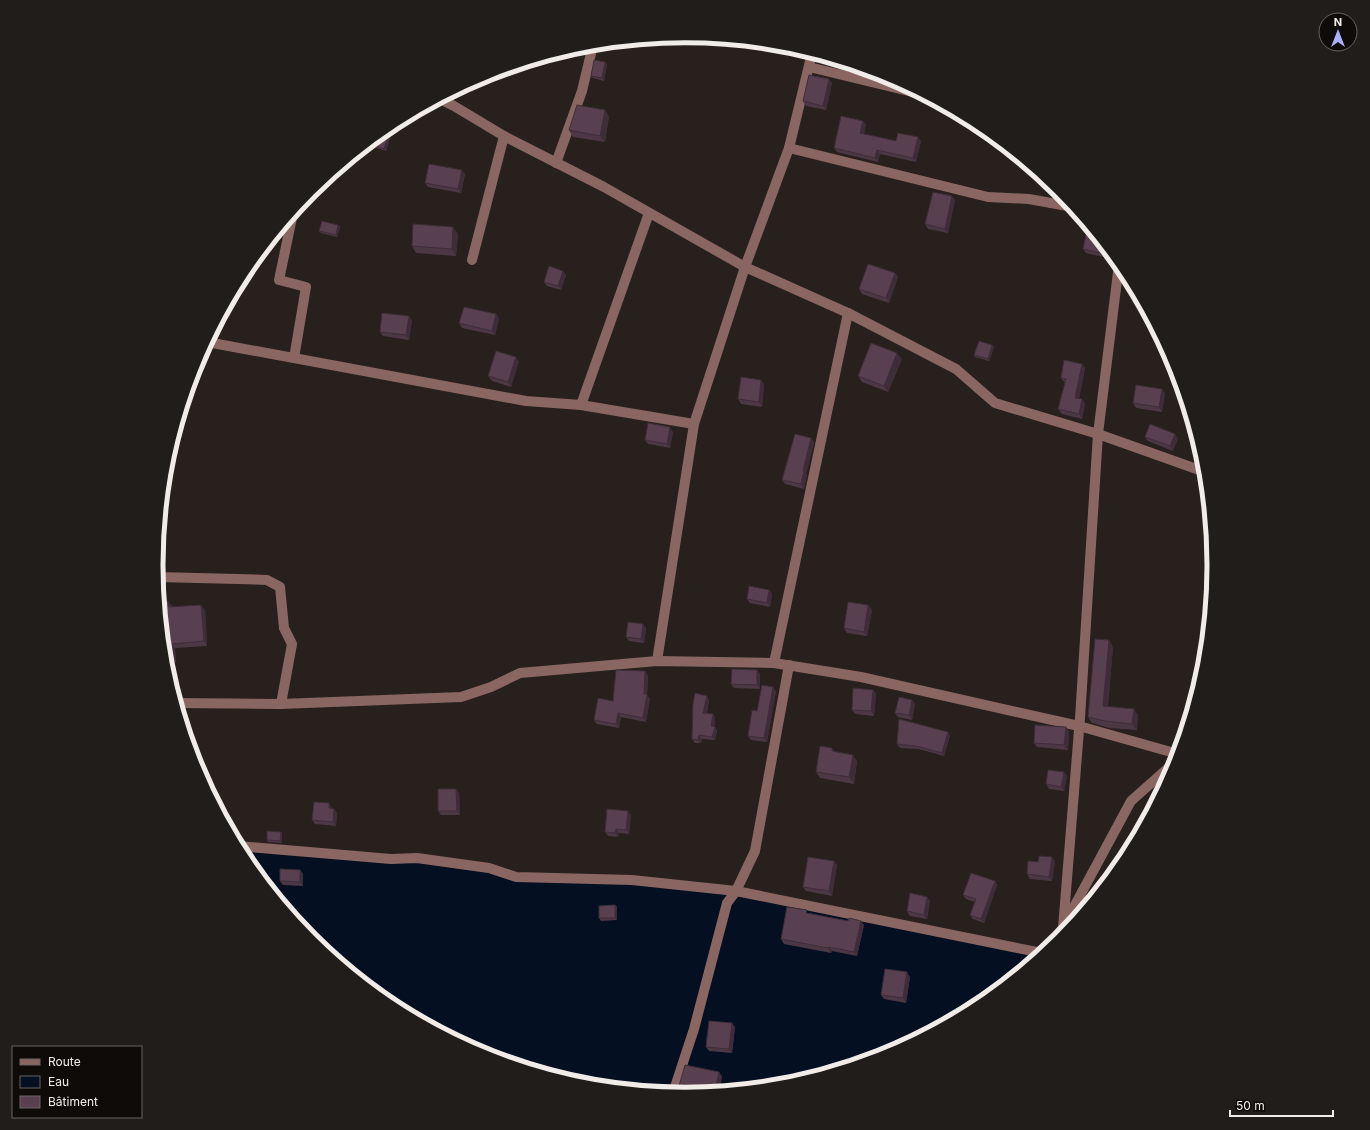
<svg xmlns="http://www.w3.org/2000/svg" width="1370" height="1130" viewBox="0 0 1370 1130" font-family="Inter,sans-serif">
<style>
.water{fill:#040f21}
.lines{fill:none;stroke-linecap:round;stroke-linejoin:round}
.minor{stroke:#896661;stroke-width:10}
.wall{fill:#4c3745}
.shaded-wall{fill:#3e2d38}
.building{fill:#584050;stroke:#3e2d38}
.rim{fill:none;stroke:#f2ece9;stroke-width:5}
</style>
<rect width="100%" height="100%" fill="#28201c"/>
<!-- water -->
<polygon class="water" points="238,846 391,859 516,877 736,891 1042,953 979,1005 887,1054 788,1084 685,1094 582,1084 482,1054 391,1005 311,939 245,859"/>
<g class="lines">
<!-- minor -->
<g class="minor">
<polyline points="809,67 921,94"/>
<polyline points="440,99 454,106 504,136 604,187 745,267 848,313 956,369 995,403 1098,434 1205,472"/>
<polyline points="789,148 988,197 1029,199 1073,207"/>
<polyline points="556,163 582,91 593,45"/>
<polyline points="293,213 279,280 306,287 294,358"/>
<polyline points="472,260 504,136"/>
<polyline points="207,342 526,401 581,405 694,424"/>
<polyline points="581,405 649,213"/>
<polyline points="157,577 238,579 267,580 280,587 284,628 292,644 281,704"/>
<polyline points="657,661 694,424 745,267 789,148 812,53"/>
<polyline points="774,663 848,313"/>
<polyline points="177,703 281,704 461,697 491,687 520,673 657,661 774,663 861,677 1079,726 1178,754"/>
<polyline points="238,846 391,859 417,858 489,868 516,877 632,880 736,891 1042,953"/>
<polyline points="1063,928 1080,718 1098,434 1119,264"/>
<polyline points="1055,942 1131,801 1175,762"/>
<polyline points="673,1093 694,1029 727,903 736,891 755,851 789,665"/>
</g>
</g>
<!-- wall -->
<g class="wall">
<polygon points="605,62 607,65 604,81 593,78 591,76"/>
<polygon points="829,79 832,83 826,110 806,106 803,101"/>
<polygon points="609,116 605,142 573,137 569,130"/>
<polygon points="863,121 866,125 864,134 896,141 921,141 916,162 880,154 878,162 837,152 834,148"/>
<polygon points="390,138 386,151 373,147 372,145"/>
<polygon points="465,174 461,193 428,187 425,183"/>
<polygon points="955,200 948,233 928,229 925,224"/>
<polygon points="338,225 340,227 337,237 321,233 319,231"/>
<polygon points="1088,226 1108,258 1086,253 1083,249"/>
<polygon points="458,234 456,256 416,253 412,246"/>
<polygon points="895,273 898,277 889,303 862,294 859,289"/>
<polygon points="566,275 561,290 547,286 544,282"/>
<polygon points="496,314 499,318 495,335 462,328 459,323"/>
<polygon points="409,316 412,321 409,340 383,336 380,332"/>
<polygon points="992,345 994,347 989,361 975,357 974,355"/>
<polygon points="902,359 888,392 862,382 858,376"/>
<polygon points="519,361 511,387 492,381 488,376"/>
<polygon points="1082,364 1085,368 1079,399 1082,399 1085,404 1082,419 1062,414 1058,409 1065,382 1064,382 1061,378"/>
<polygon points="761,380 764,384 762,407 741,404 738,399"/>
<polygon points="1165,393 1162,412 1136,408 1133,403"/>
<polygon points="673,432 670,448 648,444 645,440"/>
<polygon points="1145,437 1178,438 1173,451 1148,441"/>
<polygon points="811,438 814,442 806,474 807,475 804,489 785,484 782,480"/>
<polygon points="769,590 772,594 770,607 750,603 747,599"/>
<polygon points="160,601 172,606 172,607 205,610 207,646 175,648 176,662 166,663"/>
<polygon points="868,605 872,610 867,636 847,633 844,628"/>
<polygon points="646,628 644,643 629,641 626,637"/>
<polygon points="1113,647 1108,706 1138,715 1137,730 1109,728 1092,723 1088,717"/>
<polygon points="757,670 760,674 760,689 734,688 731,684"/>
<polygon points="648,676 647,695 650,699 646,722 621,717 619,728 597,724 594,720 613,701"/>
<polygon points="1200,679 1196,694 1193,693 1190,689"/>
<polygon points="873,690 876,694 874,716 855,714 852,710"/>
<polygon points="776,691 767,742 751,740 748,736 757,711"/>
<polygon points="707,696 709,700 707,714 713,714 715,718 714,727 717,730 715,740 702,739 701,743 695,743 692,739"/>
<polygon points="912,700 915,704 912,720 898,717 895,713"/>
<polygon points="1069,731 1068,750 1037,747 1034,743"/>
<polygon points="948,732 950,736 944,756 919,749 900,748 897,744"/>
<polygon points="832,748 835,752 857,761 854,784 820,778 816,772"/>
<polygon points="1064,772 1067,776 1064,791 1049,789 1046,784"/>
<polygon points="459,793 460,815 441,815 438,811"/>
<polygon points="332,808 332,809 337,813 336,826 315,824 312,820"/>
<polygon points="631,815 629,834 619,833 618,837 608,836 605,832"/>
<polygon points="281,832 282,834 282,843 268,842 267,840"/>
<polygon points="834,861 837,865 832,896 806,891 803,887"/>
<polygon points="1055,861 1052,881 1030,879 1027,874 1038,862"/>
<polygon points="300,870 303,874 303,886 283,885 280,881"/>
<polygon points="995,881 997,885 984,923 973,919 970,915 975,902 966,899 963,895"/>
<polygon points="927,897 930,901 927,919 910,916 907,911"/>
<polygon points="615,905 617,907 617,920 601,921 599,918"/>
<polygon points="809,913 864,925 857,956 832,951 831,953 784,944 781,939"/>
<polygon points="910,977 906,1003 884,999 881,995"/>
<polygon points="735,1027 732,1053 709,1051 706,1047"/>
<polygon points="719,1072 722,1077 719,1091 694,1093 682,1090 679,1086"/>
</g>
<!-- shaded-wall -->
<g class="shaded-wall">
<polygon points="605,62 607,65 604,81 602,78"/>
<polygon points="829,79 832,83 826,110 823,106"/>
<polygon points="605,110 609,116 605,142 600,136"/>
<polygon points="863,121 866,125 863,138 860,133"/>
<polygon points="388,136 390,138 386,151 384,149"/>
<polygon points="918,137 921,141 916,162 913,158"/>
<polygon points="877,150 880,154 878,162 875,158"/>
<polygon points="462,170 465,174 461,193 458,189"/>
<polygon points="952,196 955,200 948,233 945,229"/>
<polygon points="338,225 340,227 337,237 336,235"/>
<polygon points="453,227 458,234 456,256 452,249"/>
<polygon points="1106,249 1109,252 1108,258 1105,254"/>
<polygon points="563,271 566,275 561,290 558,286"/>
<polygon points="895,273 898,277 889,303 886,298"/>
<polygon points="496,314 499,318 495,335 492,331"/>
<polygon points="409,316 412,321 409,340 406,335"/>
<polygon points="992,345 994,347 989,361 988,359"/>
<polygon points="897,353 902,359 888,392 884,386"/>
<polygon points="516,357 519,361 511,387 508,382"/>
<polygon points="1082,364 1085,368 1078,402 1075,398"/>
<polygon points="761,380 764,384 762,407 759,402"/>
<polygon points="1162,389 1165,393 1162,412 1159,407"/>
<polygon points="1082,399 1085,404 1082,419 1079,414"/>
<polygon points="670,427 673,432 670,448 667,444"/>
<polygon points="1175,434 1178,438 1173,451 1170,446"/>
<polygon points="811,438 814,442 806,474 807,475 804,489 801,484 803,471"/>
<polygon points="769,590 772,594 770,607 767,603"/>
<polygon points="168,601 172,606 172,612 169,607"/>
<polygon points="201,605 205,610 207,646 204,641"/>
<polygon points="868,605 872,610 867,636 864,632"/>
<polygon points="643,624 646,628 644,643 641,639"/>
<polygon points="1109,640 1113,647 1107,712 1103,706"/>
<polygon points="171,644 175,648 176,662 172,657"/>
<polygon points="757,670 760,674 760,689 757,685"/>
<polygon points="645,671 648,676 647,695 650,699 646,722 643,718"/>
<polygon points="773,687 776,691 767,742 764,738"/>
<polygon points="873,690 876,694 874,716 871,711"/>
<polygon points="707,696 709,700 706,717 703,713"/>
<polygon points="912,700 915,704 912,720 909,715"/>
<polygon points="1134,709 1138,715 1137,730 1132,724"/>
<polygon points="618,713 621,717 619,728 616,724"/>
<polygon points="713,714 715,718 714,730 711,726"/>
<polygon points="715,727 717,730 715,740 712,737"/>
<polygon points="1066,727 1069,731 1068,750 1064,745"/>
<polygon points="948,732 950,736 944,756 942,753"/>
<polygon points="699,735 702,739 701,743 698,740"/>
<polygon points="853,755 857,761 854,784 849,777"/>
<polygon points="1064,772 1067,776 1064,791 1061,787"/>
<polygon points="456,789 459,793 460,815 457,811"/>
<polygon points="329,803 332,808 332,813 329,808"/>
<polygon points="334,809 337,813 336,826 333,822"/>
<polygon points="628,811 631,815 629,834 626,830"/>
<polygon points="616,829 619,833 618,837 615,833"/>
<polygon points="281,832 282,834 282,843 280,841"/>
<polygon points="1052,857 1055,861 1052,881 1049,877"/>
<polygon points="834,861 837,865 832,896 829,891"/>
<polygon points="300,870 303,874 303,886 300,882"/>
<polygon points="995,881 997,885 984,923 981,919"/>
<polygon points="927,897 930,901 927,919 924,915"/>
<polygon points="615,905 617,907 617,920 615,918"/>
<polygon points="861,921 864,925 857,956 854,952"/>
<polygon points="829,947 832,951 831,953 828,948"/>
<polygon points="907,972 910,977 906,1003 903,998"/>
<polygon points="732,1023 735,1027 732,1053 729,1049"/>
<polygon points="719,1072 722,1077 719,1091 715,1091"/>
</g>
<!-- building -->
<g class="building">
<polygon points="594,60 605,62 602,78 591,76"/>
<polygon points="809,75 829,79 823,106 803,101"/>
<polygon points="577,105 605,110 600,136 569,130"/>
<polygon points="841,116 863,121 860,133 896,141 898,133 918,137 913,158 877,150 875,158 834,148"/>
<polygon points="381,134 388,136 384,149 372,145 373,140"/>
<polygon points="429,164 462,170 458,189 425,183"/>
<polygon points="933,192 952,196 945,229 925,224"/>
<polygon points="322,221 338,225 336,235 319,231"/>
<polygon points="413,224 453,227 452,249 412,246"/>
<polygon points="1088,226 1106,249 1105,254 1083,249"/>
<polygon points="868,264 895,273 886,298 859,289"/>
<polygon points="549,266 563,271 558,286 544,282"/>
<polygon points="464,307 496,314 492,331 459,323"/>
<polygon points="382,313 409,316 406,335 380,332"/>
<polygon points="979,341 992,345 988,359 974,355"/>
<polygon points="871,343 897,353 884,386 858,376"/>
<polygon points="496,351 516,357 508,382 488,376"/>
<polygon points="1064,360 1082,364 1075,398 1082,399 1079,414 1058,409 1066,379 1061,378"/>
<polygon points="741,377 761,380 759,402 738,399"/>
<polygon points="1136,385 1162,389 1159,407 1133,403"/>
<polygon points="648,423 670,427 667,444 645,440"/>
<polygon points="1150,424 1175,434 1170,446 1145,437"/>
<polygon points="795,434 811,438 803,471 804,471 801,484 782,480"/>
<polygon points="749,586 769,590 767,603 747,599"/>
<polygon points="160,601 168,601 169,607 201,605 204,641 171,644 172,657 165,658"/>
<polygon points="848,602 868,605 864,632 844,628"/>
<polygon points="628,622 643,624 641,639 626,637"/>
<polygon points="1095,639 1109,640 1103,706 1134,709 1132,724 1105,721 1088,717"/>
<polygon points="732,669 757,670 757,685 731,684"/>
<polygon points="616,670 645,671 644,694 647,694 643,718 618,713 616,724 594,720 598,698 613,701"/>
<polygon points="1194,678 1200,679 1197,691 1190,689"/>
<polygon points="762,685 773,687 764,738 748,736 752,710 757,711"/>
<polygon points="853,688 873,690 871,711 852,710"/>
<polygon points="695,693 707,696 703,713 713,714 711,726 715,727 712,737 699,735 698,740 692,739 693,704"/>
<polygon points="899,697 912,700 909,715 895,713"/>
<polygon points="899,719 948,732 942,753 916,746 897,744"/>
<polygon points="1035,725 1066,727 1064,745 1034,743"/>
<polygon points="820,746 832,748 832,751 853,755 849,777 816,772"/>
<polygon points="1048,770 1064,772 1061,787 1046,784"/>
<polygon points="438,789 456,789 457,811 438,811"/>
<polygon points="314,802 329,803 329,808 334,809 333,822 312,820"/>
<polygon points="607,809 628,811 626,830 616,829 615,833 605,832"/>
<polygon points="267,831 281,832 280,841 267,840"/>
<polygon points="1039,856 1052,857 1049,877 1027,874 1028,861 1038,862"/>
<polygon points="808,857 834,861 829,891 803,887"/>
<polygon points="280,869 300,870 300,882 280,881"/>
<polygon points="971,873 995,881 981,919 970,915 976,899 963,895"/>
<polygon points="910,893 927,897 924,915 907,911"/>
<polygon points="615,905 615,918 599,918 599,906"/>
<polygon points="787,907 807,910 806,913 848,921 849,918 861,921 854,952 829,947 828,948 781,939"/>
<polygon points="885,969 907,972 903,998 881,995"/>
<polygon points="709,1021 732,1023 729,1049 706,1047"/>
<polygon points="685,1065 719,1072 715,1091 706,1092 679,1086"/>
</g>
<!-- crop -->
<path d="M0 0H1370V1130H0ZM163 565a522 522 0 1 1 1044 0a522 522 0 1 1-1044 0Z" fill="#201d1b" fill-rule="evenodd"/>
<path class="rim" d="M163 565a522 522 0 1 1 1044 0a522 522 0 1 1-1044 0Z"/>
<!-- legend -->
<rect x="12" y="1046" width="130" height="72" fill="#0e0b09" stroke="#696563"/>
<rect x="20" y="1059" width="20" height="6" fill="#896661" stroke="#696563"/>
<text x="48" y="1066" font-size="12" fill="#f2ece9">Route</text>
<rect x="20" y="1076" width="20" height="12" fill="#040f21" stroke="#696563"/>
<text x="48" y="1086" font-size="12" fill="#f2ece9">Eau</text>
<rect x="20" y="1096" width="20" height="12" fill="#584050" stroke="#696563"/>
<text x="48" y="1106" font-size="12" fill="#f2ece9">Bâtiment</text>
<!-- north arrow -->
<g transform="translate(1338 32)"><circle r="19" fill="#0e0b09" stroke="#696563"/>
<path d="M0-3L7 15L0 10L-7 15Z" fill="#acaffb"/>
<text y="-6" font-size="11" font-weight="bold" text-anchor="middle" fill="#f2ece9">N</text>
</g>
<!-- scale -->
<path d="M1230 1110v6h103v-6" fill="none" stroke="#f2ece9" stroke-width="2"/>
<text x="1236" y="1110" font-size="12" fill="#f2ece9" stroke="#0e0b09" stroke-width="3" paint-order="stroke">50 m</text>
</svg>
